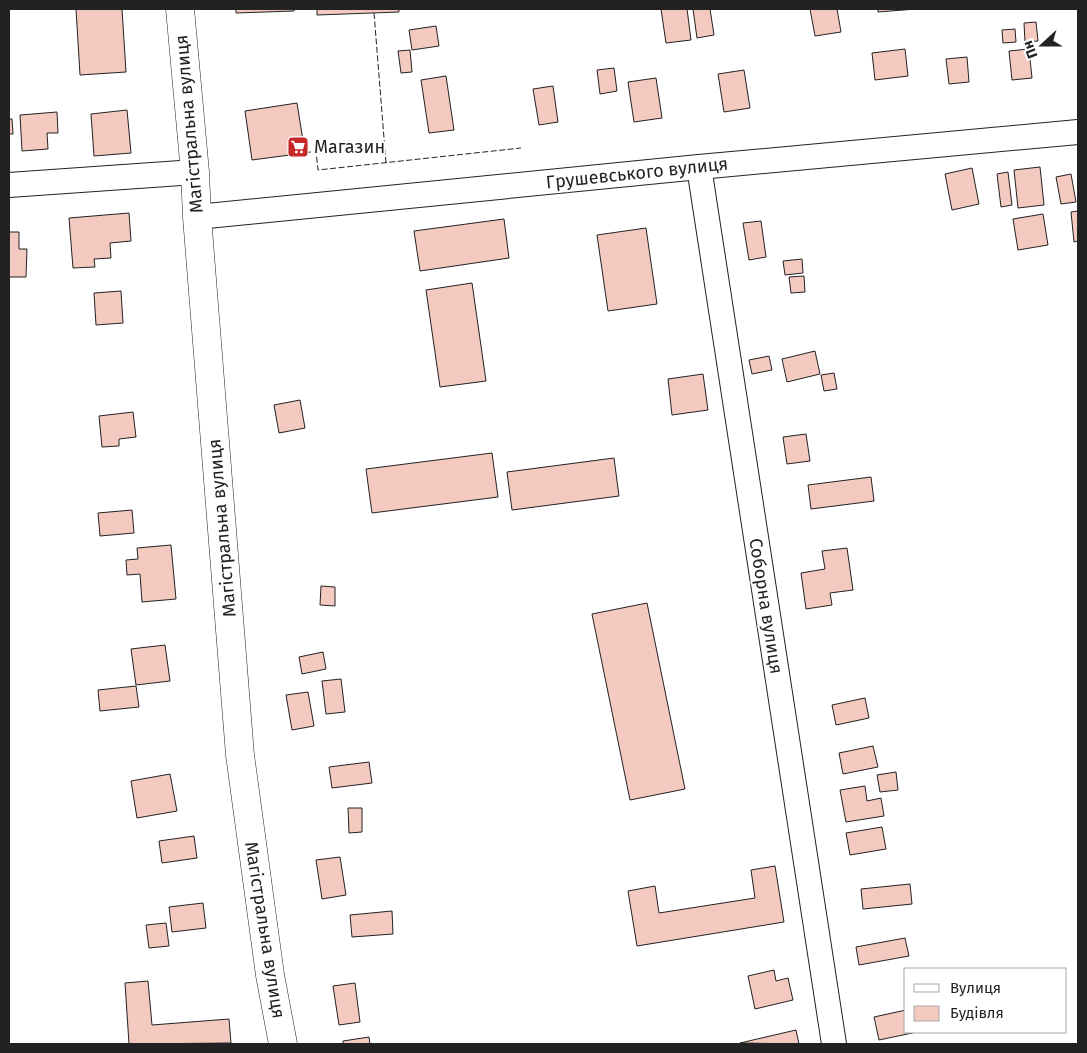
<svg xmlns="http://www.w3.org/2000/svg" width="1087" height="1053" viewBox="0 0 1087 1053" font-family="'Fira Sans',sans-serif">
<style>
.building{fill:#f3c9c0;stroke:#222}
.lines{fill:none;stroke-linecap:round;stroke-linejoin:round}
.minor-casing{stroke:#222;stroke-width:26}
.major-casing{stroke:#222;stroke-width:29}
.minor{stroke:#fff;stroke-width:24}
.major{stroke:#fff;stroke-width:28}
.fence{stroke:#222;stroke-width:1;stroke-dasharray:6 2.5;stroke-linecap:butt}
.labels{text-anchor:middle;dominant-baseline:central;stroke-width:4;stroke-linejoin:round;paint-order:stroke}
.street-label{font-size:18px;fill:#222;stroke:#fff}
.poi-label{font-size:18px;fill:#222;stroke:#fff;text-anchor:start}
</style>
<rect width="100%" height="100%" fill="#fff"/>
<!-- building -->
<g class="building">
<polygon points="76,9 122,9 126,72 80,75"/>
<polygon points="236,9 294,9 294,11 236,13"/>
<polygon points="317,9 399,9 399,12 317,15"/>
<polygon points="661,9 687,9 691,40 666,43"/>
<polygon points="693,9 710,9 714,35 697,38"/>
<polygon points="810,9 837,9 841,32 815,36"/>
<polygon points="878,9 916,9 878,12"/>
<polygon points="1036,22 1038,41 1025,42 1024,23"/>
<polygon points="436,26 439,46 412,50 409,30"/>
<polygon points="1015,29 1016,42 1003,43 1002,30"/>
<polygon points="905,49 908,76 875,80 872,53"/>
<polygon points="1029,49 1032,78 1012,80 1009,51"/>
<polygon points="410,50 412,72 401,73 398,51"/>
<polygon points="967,57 969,82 949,84 946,59"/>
<polygon points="614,68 617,91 600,94 597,70"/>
<polygon points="744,70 750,108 724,112 718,74"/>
<polygon points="446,76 454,130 429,133 421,80"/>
<polygon points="656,78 662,118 634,122 628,82"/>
<polygon points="553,86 558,122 539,125 533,89"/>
<polygon points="297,103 305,153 252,160 245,111"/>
<polygon points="127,110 131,153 94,156 91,114"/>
<polygon points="57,112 58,133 47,133 48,149 22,151 20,115"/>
<polygon points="9,119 12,119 13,134 9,134"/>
<polygon points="1040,167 1044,205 1018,208 1014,170"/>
<polygon points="972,168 979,204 952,210 945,174"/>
<polygon points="1008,172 1012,205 1001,207 997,174"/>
<polygon points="1071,174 1076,202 1061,204 1056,177"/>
<polygon points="1078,211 1078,241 1074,242 1071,212"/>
<polygon points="129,213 131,241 110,243 111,258 94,259 95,267 73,268 69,218"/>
<polygon points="1043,214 1048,245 1018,250 1013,219"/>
<polygon points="504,219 509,258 420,271 414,231"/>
<polygon points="761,221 766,257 749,260 743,223"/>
<polygon points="646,228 657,304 608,311 597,235"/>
<polygon points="9,232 19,232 19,249 27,249 26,277 9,277"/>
<polygon points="802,259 803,273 785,275 783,261"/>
<polygon points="804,276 805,292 791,293 789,277"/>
<polygon points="472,283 486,381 440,387 426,290"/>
<polygon points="121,291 123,323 96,325 94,293"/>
<polygon points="815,351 820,374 787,382 782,359"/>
<polygon points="769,356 772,370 752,374 749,360"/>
<polygon points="834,373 837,389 824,391 821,375"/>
<polygon points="703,374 708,410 672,415 668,379"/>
<polygon points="300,400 305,428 279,433 274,405"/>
<polygon points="133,412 136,437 119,439 119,446 102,447 99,416"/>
<polygon points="806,434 810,461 787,464 783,437"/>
<polygon points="492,453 498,497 372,513 366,469"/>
<polygon points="614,458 619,496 512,510 507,472"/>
<polygon points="871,477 874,501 811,509 808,485"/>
<polygon points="132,510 134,533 100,536 98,513"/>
<polygon points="171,545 176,599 142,602 140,574 127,575 126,560 138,559 137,548"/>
<polygon points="847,548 853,590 830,593 832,605 806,609 801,573 825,569 822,551"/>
<polygon points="321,586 335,587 335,606 320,605"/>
<polygon points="647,603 685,789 630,800 592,614"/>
<polygon points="165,645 170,681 136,685 131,649"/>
<polygon points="323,652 326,669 302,674 299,657"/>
<polygon points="341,679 345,712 326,714 322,681"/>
<polygon points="136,686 139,707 100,711 98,690"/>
<polygon points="308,692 314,726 292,730 286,695"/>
<polygon points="865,698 869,718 836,725 832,705"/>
<polygon points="873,746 878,767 843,774 839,753"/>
<polygon points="369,762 372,783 332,788 329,767"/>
<polygon points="896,772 898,790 880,792 877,775"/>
<polygon points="170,774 177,811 137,818 131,781"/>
<polygon points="865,786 867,801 881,798 884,816 846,822 840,790"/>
<polygon points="348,808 362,808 362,832 349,833"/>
<polygon points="882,827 886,849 850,855 846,833"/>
<polygon points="194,836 197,858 162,863 159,841"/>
<polygon points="340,857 346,895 322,899 316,860"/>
<polygon points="775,866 784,922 637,946 628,891 655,886 659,913 755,898 751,870"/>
<polygon points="910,884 912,904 863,909 861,889"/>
<polygon points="203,903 206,928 172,932 169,907"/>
<polygon points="392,911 393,934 352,937 350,915"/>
<polygon points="166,923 169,946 149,948 146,925"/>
<polygon points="905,938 909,956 859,965 856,947"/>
<polygon points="774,970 776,981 788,978 793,1000 755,1009 748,976"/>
<polygon points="148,981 152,1025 229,1019 231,1043 129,1044 125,983"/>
<polygon points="355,983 360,1022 339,1025 333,986"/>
<polygon points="906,1010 906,1032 917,1032 879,1040 874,1017"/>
<polygon points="796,1030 799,1044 740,1043"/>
<polygon points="369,1037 370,1044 343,1044 343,1041"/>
</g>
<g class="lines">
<!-- minor casing -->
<g class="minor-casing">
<g id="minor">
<polyline points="699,167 834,1044"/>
<polyline points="9,185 195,172"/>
<polyline points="197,217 699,167 1078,132"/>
</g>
</g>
<!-- major casing -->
<g class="major-casing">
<polyline id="major" points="180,9 195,172 197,217 240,755 270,975 283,1044"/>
</g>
<!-- minor -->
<use href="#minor" class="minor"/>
<!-- major -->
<use href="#major" class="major"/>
<!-- fence -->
<g class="fence">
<polyline points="374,13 386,163"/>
<polyline points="305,153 316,151 318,170 521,148"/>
</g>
</g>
<!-- icons -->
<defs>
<g id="supermarket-square" transform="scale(1.125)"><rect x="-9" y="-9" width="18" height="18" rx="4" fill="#c62828" stroke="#fff"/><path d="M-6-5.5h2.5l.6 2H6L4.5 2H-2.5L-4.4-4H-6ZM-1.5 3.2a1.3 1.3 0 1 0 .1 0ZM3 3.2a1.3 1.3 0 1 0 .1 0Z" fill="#fff"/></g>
</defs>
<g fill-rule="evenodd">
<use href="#supermarket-square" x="298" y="147"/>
</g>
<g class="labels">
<!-- street labels -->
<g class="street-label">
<text transform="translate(189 124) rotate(-95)">Магістральна вулиця</text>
<text transform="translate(637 173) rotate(-6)">Грушевського вулиця</text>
<text transform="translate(222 528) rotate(-95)">Магістральна вулиця</text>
<text transform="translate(766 606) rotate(81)">Соборна вулиця</text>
<text transform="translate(265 930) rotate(81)">Магістральна вулиця</text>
</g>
<!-- poi labels -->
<g class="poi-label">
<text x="314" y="147">Магазин</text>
</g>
</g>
<!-- border -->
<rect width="1087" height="1053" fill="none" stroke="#222222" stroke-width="20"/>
<!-- legend -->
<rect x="904" y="968" width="162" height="65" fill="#ffffff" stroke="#a7a7a7"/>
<rect x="914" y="984" width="25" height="8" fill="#ffffff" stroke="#a7a7a7"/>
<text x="950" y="993" font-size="15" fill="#222222">Вулиця</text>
<rect x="914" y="1006" width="25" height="15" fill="#f3c9c0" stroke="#a7a7a7"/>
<text x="950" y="1018" font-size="15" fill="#222222">Будівля</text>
<!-- north arrow -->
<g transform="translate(1042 45) rotate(249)" stroke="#ffffff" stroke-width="4" paint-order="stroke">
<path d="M0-4L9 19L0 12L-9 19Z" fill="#222222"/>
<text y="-8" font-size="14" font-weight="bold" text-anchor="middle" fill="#222222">Пн</text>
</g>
</svg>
